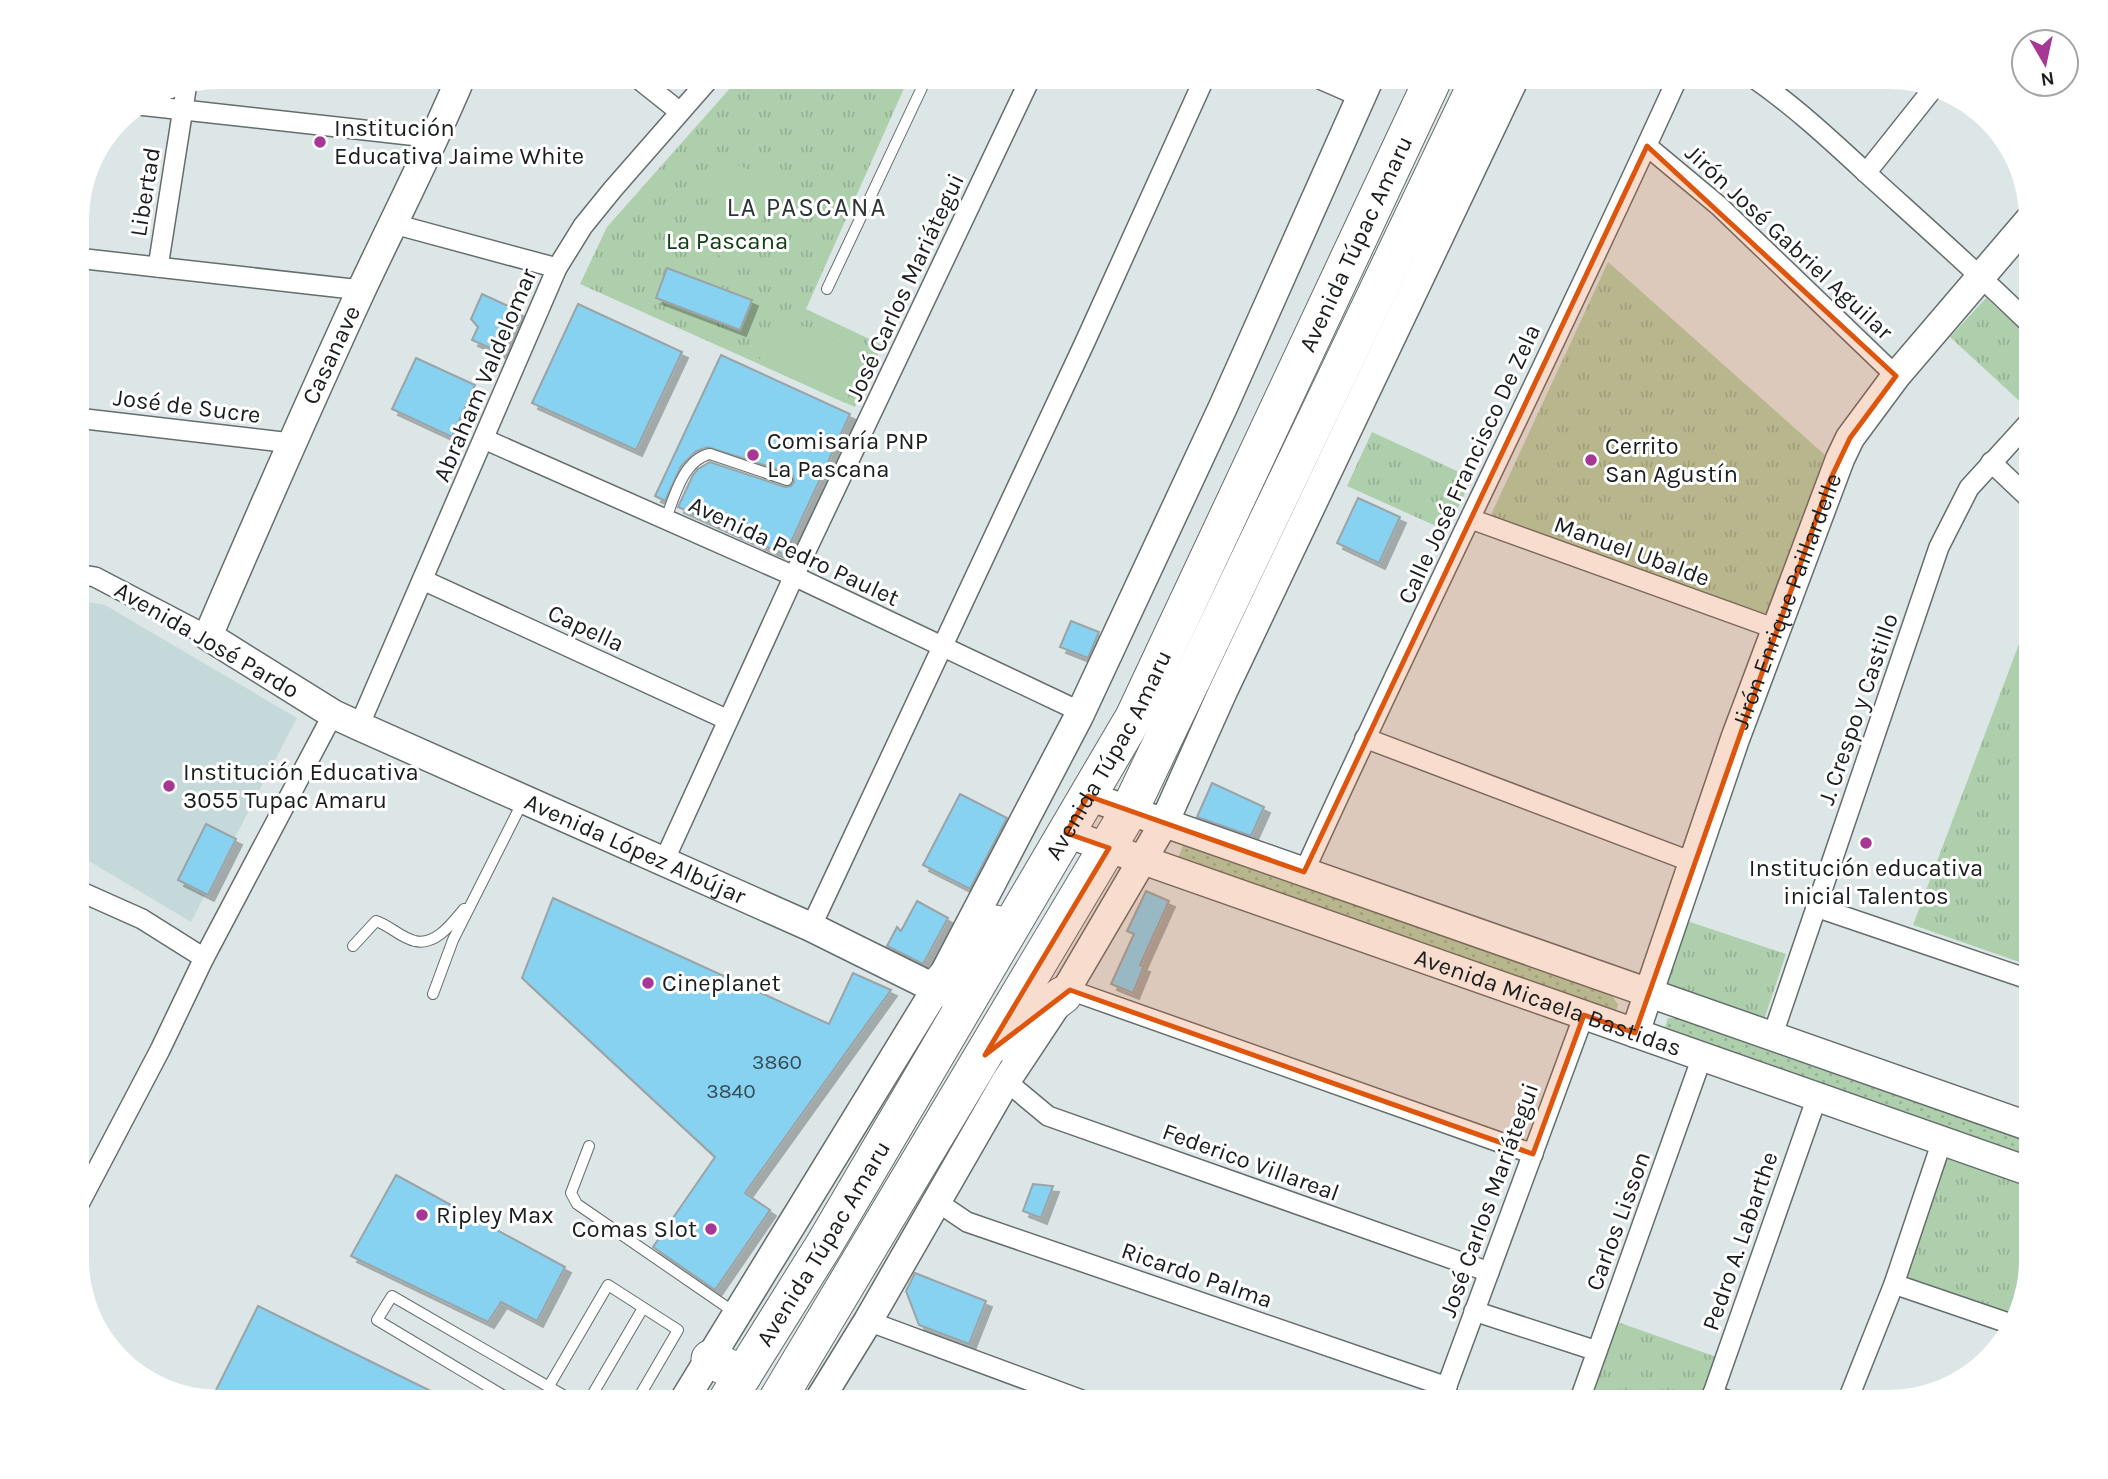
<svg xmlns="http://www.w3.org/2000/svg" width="2108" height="1479" viewBox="0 0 2108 1479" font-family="Karla,sans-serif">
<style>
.built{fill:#c6d9da}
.grass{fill:url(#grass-dots)}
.park{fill:url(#park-tufts)}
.pitch{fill:#aecfac}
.building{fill:#87d2f0;stroke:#9ba3a7;stroke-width:2;filter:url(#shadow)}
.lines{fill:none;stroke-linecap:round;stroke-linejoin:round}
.lane-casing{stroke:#656d6d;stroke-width:12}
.street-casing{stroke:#656d6d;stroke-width:22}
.secondary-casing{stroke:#656d6d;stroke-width:31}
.highway-casing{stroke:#656d6d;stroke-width:39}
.lane{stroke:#fff;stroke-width:10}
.street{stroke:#fff;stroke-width:19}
.secondary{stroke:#fff;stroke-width:28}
.highway{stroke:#fff;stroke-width:37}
.marked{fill:#de560d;fill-opacity:0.2;stroke:#de560d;stroke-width:5;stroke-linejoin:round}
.poi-dot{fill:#a63794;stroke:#fff;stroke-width:2.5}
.labels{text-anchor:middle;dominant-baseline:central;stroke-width:6;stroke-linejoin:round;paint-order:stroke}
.number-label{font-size:21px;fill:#364b53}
.poi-label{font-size:24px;fill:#1b1e1f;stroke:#fff;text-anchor:start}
.street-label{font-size:24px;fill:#1b1e1f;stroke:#fff}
.park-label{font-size:24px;fill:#104112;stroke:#fff}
.neighbourhood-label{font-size:26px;letter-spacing:2px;fill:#2d3434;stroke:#fff}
</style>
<defs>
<pattern id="grass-dots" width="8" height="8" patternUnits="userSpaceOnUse" patternTransform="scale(1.75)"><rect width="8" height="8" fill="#aecfac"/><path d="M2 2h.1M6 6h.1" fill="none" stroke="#95b194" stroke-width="1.8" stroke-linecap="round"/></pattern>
<pattern id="park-tufts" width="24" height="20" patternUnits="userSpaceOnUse" patternTransform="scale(1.75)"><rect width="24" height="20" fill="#aecfac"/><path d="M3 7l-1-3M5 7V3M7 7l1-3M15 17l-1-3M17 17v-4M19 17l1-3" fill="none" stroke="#95b194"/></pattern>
<filter id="shadow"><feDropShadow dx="6" dy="6" stdDeviation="0" flood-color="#0004"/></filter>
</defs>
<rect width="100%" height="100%" fill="#dce6e6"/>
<!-- built -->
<polygon class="built" points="77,600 105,605 297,718 191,922 77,854"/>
<!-- grass -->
<g class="grass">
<polygon points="1185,840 1609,993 1618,1004 1616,1012 1177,861"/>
<polygon points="1668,1018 1689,1018 2031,1141 2031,1162 1681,1037 1665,1027"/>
</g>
<!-- park -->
<g class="park">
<polygon points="740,77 909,77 806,309 882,345 855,407 580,284 607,227"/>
<polygon points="1608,262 1825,455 1770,615 1492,525 1490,517"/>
<polygon points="1986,298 2031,339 2031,402 2026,407 1950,337"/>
<polygon points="1372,432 1472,478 1447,531 1347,486"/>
<polygon points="2031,612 2031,966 1913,925"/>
<polygon points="1681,919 1786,954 1761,1029 1655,993"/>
<polygon points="1942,1141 2031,1172 2031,1260 2011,1324 1894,1284"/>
<polygon points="1609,1319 1725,1360 1710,1402 1602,1402 1582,1395"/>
</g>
<!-- pitch -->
<g class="pitch">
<polygon points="726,160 777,181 744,265 692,245"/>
<polygon points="780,316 867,355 845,403 758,363"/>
</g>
<!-- building -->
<g class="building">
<polygon points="667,268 752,300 740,330 656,298"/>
<polygon points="482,294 519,311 499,352 472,340 478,327 471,319"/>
<polygon points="578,304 682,352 636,450 532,403"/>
<polygon points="721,355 850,414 785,555 678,507 693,475 698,469 710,462 785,487 791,486 794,482 793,476 789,473 708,447 696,451 681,466 665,501 655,496"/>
<polygon points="416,358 475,385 452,437 392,409"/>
<polygon points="1358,498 1400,517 1379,563 1337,543"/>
<polygon points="1071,621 1099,632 1088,658 1060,647"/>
<polygon points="1212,783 1264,807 1251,836 1197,817"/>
<polygon points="960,794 1007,818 970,889 923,865"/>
<polygon points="206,824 236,839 208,895 178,880"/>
<polygon points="1146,891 1169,901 1140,965 1144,966 1133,993 1111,984 1134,934 1127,931"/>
<polygon points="553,898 829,1024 853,973 891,990 745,1193 770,1210 715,1290 653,1247 715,1157 522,978"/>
<polygon points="917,901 948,918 923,964 887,946 897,927 901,931"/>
<polygon points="396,1175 565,1267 537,1321 501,1302 488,1322 351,1256"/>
<polygon points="1033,1184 1053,1186 1041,1218 1023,1211"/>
<polygon points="915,1273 986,1301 969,1344 919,1325 906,1291"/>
<polygon points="258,1306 453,1402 219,1402 211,1400"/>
</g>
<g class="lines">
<!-- lane casing -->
<g class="lane-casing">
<g id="lane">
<polyline points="827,289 927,77"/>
<path d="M666,519C674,497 684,459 710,454L787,480"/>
<path d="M353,946L376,921C389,925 401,938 415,941C436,946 453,922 464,909"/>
<polyline points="433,994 453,940 523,801"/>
<polyline points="589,1146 571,1193 577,1204 734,1312"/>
<polyline points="549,1386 608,1285 678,1330 636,1402"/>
<polyline points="514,1402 377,1320 392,1296 575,1402"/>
<polyline points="588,1402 643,1308"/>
</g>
</g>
<!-- street casing -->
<g class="street-casing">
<g id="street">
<polyline points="636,77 680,112"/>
<polyline points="1315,77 1361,97"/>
<path d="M1752,77C1796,107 1835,144 1874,180C1927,228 1980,275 2031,325"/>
<polyline points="139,105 436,138"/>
<polyline points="1647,146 1719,206 1896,376"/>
<polyline points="1866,173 1932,90"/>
<polyline points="394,224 557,268"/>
<polyline points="77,258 361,290"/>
<polyline points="158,267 187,83"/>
<polyline points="77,418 291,443"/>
<polyline points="484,439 794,576 1081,712"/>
<polyline points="1991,462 2031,500"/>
<polyline points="1471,519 1776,629"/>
<polyline points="77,574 95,577 208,636"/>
<polyline points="423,580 728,720"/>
<polyline points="359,726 557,268 583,226 613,189 711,77"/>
<polyline points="1365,738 1692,862"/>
<polyline points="664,861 794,576 1031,77"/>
<path d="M1304,872C1425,605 1557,344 1678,77"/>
<polyline points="77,890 142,919 204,958"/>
<polyline points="1816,907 2031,980"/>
<polyline points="811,927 1085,342 1205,77"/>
<polyline points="1067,989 1533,1154"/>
<polyline points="1772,1037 1939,547 1969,488 2031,420"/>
<polyline points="1006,1081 1048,1116 1489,1272"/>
<polyline points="936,1201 967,1222 1447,1387"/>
<polyline points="77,1208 160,1050 204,958 333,714"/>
<polyline points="1894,1284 2011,1324"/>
<polyline points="1474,1311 1597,1351"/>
<polyline points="868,1321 1087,1402"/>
<polyline points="1712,1395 1732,1402"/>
<polyline points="1441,1402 1584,1015"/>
<polyline points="1579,1402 1702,1057"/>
<polyline points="1710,1402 1817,1097"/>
<polyline points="1847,1402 1894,1284 1942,1141"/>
</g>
</g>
<!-- secondary casing -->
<g class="secondary-casing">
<g id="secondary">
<path id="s1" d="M461,77C430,151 393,222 359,295C307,408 257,522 208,636L333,714L359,726L811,927L936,989"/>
<polyline points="1088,796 2031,1127"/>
<path id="s2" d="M1066,833L2031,1172"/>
<path id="s3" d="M1635,1033L1735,739L1840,459L1850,438L1896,376L2031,218"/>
<polyline points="683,1402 936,989 1079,716 1223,407 1370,77"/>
<polyline points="818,1402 868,1321 1006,1081 1063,995 1164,823 1223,691 1515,77"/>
</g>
</g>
<!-- highway casing -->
<g class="highway-casing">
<g id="highway">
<polyline points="936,989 995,924"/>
<polyline points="1002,1042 1063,995"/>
<polyline points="710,1359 743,1375"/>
<path id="s4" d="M726,1402L824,1245L1134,717L1434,77"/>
<polyline points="776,1402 1129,811 1480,77"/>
</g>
</g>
<!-- lane -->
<use href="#lane" class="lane"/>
<!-- street -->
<use href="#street" class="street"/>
<!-- secondary -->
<use href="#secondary" class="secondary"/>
<!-- highway -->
<use href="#highway" class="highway"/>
</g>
<!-- marked area -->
<path class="marked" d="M1647,146L1896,376L1850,438L1830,480L1635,1033L1584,1015L1533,1154L1070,990L985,1055L1109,848L1066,833L1088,796L1304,872Z"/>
<!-- markers -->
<g class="poi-dot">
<circle cx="320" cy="142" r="7"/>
<circle cx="753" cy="455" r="7"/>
<circle cx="1591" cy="460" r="7"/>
<circle cx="169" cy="786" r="7"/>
<circle cx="1866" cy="843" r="7"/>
<circle cx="648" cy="983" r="7"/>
<circle cx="422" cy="1215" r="7"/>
<circle cx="711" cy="1229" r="7"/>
</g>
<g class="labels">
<!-- number labels -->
<g class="number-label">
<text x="777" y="1062">3860</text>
<text x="731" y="1091">3840</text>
</g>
<!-- poi labels -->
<g class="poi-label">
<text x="334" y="128">Institución<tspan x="334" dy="28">Educativa Jaime White</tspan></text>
<text x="767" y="441">Comisaría PNP<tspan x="767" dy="28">La Pascana</tspan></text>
<text x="1605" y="446">Cerrito<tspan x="1605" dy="28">San Agustín</tspan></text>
<text x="183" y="772">Institución Educativa<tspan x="183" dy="28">3055 Tupac Amaru</tspan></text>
<text x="1866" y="868" text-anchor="middle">Institución educativa<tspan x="1866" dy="28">inicial Talentos</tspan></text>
<text x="662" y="983">Cineplanet</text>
<text x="436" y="1215">Ripley Max</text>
<text x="697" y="1229" text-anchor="end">Comas Slot</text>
</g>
<!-- street labels -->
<g class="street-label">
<text transform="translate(145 192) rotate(-81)">Libertad</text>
<text transform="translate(1789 242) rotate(43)">Jirón José Gabriel Aguilar</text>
<text stroke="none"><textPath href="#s4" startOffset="1320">Avenida Túpac Amaru</textPath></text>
<text transform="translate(905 287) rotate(-65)">José Carlos Mariátegui</text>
<text transform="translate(331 355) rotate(-65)">Casanave</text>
<text transform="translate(485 375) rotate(-67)">Abraham Valdelomar</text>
<text transform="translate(187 406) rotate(7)">José de Sucre</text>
<text transform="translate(1469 464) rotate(-65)">Calle José Francisco De Zela</text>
<text transform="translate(794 551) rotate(25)">Avenida Pedro Paulet</text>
<text transform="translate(1632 551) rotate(20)">Manuel Ubalde</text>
<text stroke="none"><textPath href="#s3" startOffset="458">Jirón Enrique Paillardelle</textPath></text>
<text transform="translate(586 628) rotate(25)">Capella</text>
<text transform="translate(207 640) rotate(30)">Avenida José Pardo</text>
<text transform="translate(1858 709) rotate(-71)">J. Crespo y Castillo</text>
<text stroke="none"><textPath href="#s4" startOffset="752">Avenida Túpac Amaru</textPath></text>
<text stroke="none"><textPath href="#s1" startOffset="1092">Avenida López Albújar</textPath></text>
<text stroke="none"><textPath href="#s2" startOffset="511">Avenida Micaela Bastidas</textPath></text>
<text transform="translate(1251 1162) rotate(20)">Federico Villareal</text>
<text transform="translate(1489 1200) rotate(-70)">José Carlos Mariátegui</text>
<text transform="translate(1618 1221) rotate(-70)">Carlos Lisson</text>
<text transform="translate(1740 1241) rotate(-71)">Pedro A. Labarthe</text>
<text stroke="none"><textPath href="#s4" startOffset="186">Avenida Túpac Amaru</textPath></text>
<text transform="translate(1197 1275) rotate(19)">Ricardo Palma</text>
</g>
<!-- park labels -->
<g class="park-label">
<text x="727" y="241">La Pascana</text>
</g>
<!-- neighbourhood labels -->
<g class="neighbourhood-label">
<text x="807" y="207">LA PASCANA</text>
</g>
</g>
<!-- crop -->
<path d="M0 0H2108V1479H0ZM219 89H1889A130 130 0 0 1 2019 219V1260A130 130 0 0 1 1889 1390H219A130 130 0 0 1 89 1260V219A130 130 0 0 1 219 89Z" fill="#fff" fill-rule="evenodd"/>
<!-- north arrow -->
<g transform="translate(2045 63) rotate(171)"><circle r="33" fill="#ffffff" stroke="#a4a5a5" stroke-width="2"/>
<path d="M0-5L12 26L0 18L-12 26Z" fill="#a63794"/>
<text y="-10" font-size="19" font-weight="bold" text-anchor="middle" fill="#1b1e1f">N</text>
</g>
</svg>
